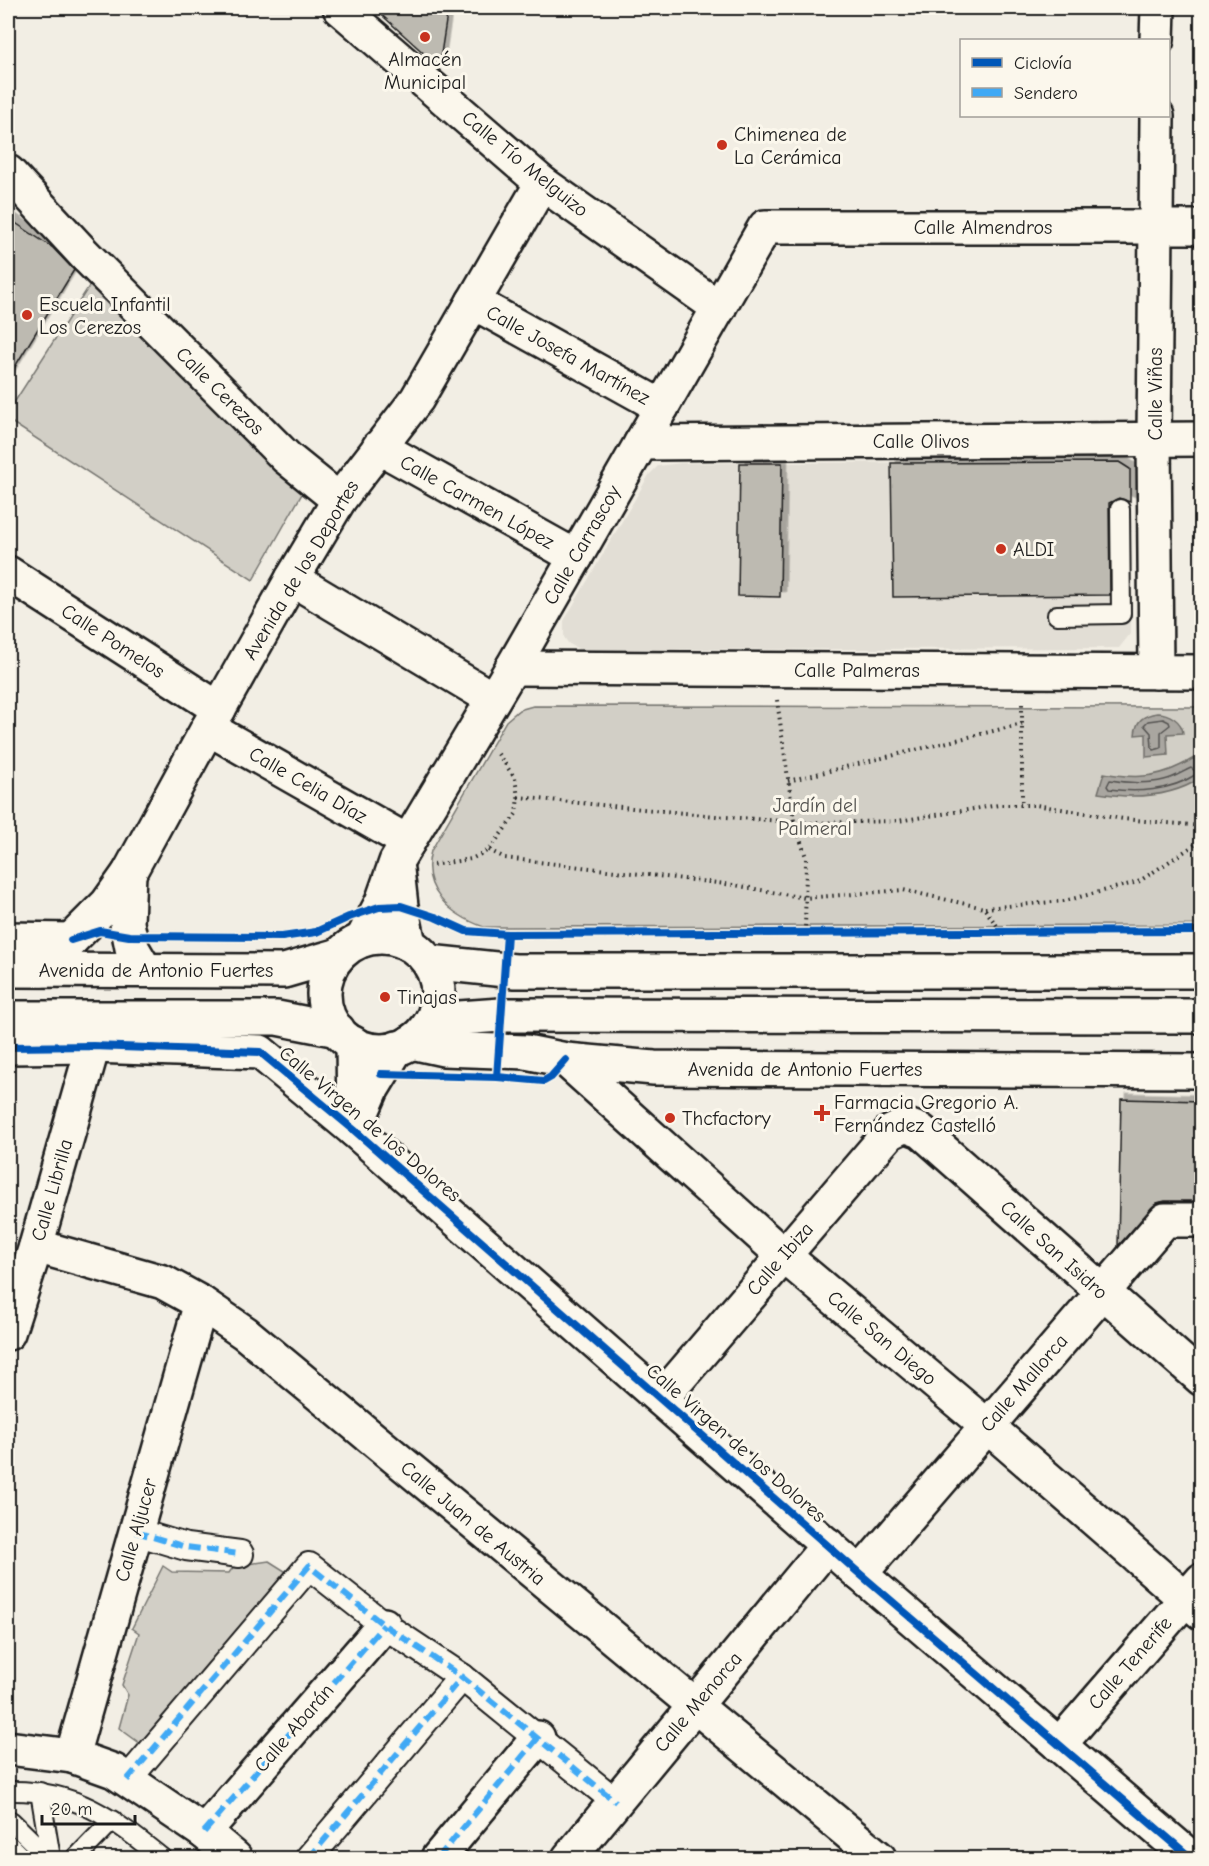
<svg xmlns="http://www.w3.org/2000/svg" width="1209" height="1866" viewBox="0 0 1209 1866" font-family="'Comic Neue',sans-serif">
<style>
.built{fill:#e2ded5}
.green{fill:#d2cfc6;stroke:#777671;stroke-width:1.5}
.water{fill:#a9a6a0;stroke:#716f6b;stroke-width:1.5}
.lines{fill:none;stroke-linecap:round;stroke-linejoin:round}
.shore{stroke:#545351;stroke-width:1.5}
.building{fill:#bdbab1;stroke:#1c1c1c;stroke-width:1.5;filter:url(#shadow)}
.service-casing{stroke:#1c1c1c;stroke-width:22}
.pedestrian-casing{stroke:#1c1c1c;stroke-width:30}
.minor-casing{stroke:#1c1c1c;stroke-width:38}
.primary-casing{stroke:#1c1c1c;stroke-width:38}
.path{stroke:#1c1c1c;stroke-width:4;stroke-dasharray:1.5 4.5;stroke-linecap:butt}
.service{stroke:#fbf7ec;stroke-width:18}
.pedestrian{stroke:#fbf7ec;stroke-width:26}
.minor{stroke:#fbf7ec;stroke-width:33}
.primary{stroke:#fbf7ec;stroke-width:33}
.quiet{stroke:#3fa9f5;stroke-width:6;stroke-dasharray:12 6;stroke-linecap:butt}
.cycleway-casing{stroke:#fbf7ec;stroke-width:11}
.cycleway{stroke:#0057b8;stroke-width:8}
.poi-dot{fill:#c8321e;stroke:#fbf7ec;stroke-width:2}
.labels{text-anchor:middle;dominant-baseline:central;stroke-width:6;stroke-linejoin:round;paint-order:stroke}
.poi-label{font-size:20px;fill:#1c1c1c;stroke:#fbf7ec;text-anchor:start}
.street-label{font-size:20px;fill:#1c1c1c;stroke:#fbf7ec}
.park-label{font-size:20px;fill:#53524f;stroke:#fbf7ec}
</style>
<defs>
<filter id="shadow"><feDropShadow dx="5.5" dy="-5.5" stdDeviation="0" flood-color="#0004"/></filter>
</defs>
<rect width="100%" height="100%" fill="#f2eee4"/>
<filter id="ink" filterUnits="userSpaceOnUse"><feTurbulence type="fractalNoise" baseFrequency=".0167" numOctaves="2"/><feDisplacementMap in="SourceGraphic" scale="12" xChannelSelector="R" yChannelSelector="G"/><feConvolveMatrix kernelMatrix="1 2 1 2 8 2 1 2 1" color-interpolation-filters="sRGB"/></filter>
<g filter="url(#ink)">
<!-- built -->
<polygon class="built" points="1119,462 1130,469 1130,634 1119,648 599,650 580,650 568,643 564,637 564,621 649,475 658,466 681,463"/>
<!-- green -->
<g class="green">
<polygon points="95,277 303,492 253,580 8,420 8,412"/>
<path d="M533,706L1201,707V925L484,927C451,915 420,890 431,851L506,721L519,710Z"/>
<polygon points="269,1561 288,1573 221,1653 209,1662 141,1744 119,1728 128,1695 122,1685 139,1633 132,1628 163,1566 172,1572 229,1573 234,1566"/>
</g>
<!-- water -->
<g class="water">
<path d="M1157,713C1169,713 1182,721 1183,733L1167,734L1168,755L1146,757V734L1135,735C1136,720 1144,715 1157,713Z"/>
<path d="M1194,758L1201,771V778C1170,798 1134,799 1098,793L1104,773C1140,780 1163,777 1194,758Z"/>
</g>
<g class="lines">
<!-- shore -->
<g class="shore">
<polygon points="1163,719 1169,722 1170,725 1161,732 1161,748 1154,750 1152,748 1151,733 1144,725 1148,721"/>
<path d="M1191,768L1195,771V775C1170,791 1137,793 1109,789L1107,786L1110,780C1126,783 1148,784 1164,780C1174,778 1182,772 1191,768Z"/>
</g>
</g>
<!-- building -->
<g class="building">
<polygon points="374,8 448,8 439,67"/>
<polygon points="8,218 53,248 74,270 8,378"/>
<polygon points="1119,462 1130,469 1130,502 1119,498 1109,503 1110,595 893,597 891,463"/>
<polygon points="740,463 782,463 780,597 738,596"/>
<polygon points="1121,1099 1202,1101 1202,1201 1165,1201 1157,1203 1118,1246"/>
</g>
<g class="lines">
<!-- service casing -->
<g class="service-casing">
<g id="service">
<polyline points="1057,615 1121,614 1120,509"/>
<path d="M8,1791C75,1789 112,1818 162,1858"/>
<polyline points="40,1792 51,1858"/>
<polyline points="11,1821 49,1858"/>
<polyline points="8,1844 22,1858"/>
<polyline points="76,1858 113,1820"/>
</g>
</g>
<!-- pedestrian casing -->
<g class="pedestrian-casing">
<g id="pedestrian">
<polyline points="136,1532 186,1547 240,1554"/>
<polyline points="127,1780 309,1566 384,1625 462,1677 616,1802"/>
<polyline points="309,1858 462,1677"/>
</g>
</g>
<!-- minor casing -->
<g class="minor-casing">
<g id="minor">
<polyline points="340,8 542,183 719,308"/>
<polyline points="1157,40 1158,8"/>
<polyline points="8,172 84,254 287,458 339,500"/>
<polyline points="473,302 662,407"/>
<polyline points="641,443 1202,439"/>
<polyline points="379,447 576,557"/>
<polyline points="8,573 219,709"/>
<polyline points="292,579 493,699"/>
<polyline points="512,668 1202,672"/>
<polyline points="1156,672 1154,439 1157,116"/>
<polyline points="208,728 408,842"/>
<polyline points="397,870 401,906 409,944"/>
<polyline points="129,873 127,923 132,948 145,970"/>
<polyline points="8,939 71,940"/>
<polyline points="362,940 382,902 396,862 512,668 765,227 1202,227"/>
<polyline points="41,970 107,904 129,873 208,728 292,579 339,500 417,399 542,183"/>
<polyline points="411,1042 443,1049 526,1052 566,1060 654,1068 1202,1071"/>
<polyline points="353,1043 354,1119"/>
<polyline points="8,1047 93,1046 260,1052 354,1130 860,1574 1191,1858"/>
<polyline points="566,1060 783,1255 987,1426 1202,1613"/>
<polyline points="354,1130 372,1089 397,1048"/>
<polyline points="36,1246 163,1282 201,1303 245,1333 879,1858"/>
<polyline points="8,1333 36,1246 93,1046"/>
<polyline points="661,1399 889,1133 905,1125 921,1131 1202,1379"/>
<polyline points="860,1574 1165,1220 1202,1220"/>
<polyline points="1059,1745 1202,1580"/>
<polyline points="8,1748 72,1756 114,1771 204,1832 235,1858"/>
<polyline points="72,1756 201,1303"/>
<polyline points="204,1832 384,1625"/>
<polyline points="438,1858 538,1738"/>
<polyline points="569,1858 828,1545"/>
</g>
</g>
<!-- primary casing -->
<g class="primary-casing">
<g id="primary">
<circle cx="381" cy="994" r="57"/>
<polyline points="429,962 515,971 1202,971"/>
<polyline points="8,970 284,971 339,955"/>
<polyline points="8,1018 277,1018 338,1030"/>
<polyline points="432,1020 501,1015 1202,1016"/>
</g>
</g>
<!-- path -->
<g class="path">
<polyline points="777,700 794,821 806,857 805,938"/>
<polyline points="1022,704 1022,805"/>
<polyline points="788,781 1022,724"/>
<polyline points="518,797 726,817 811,823 898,821 999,805 1036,805 1123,819 1202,826"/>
<polyline points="489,850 505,858 734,885 805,898 903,890 984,908 1006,938"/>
<polyline points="433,865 471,859 489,850 516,814 518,797 515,778 498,754"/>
<polyline points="985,908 1064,901 1138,882 1202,840"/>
</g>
<!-- service -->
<use href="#service" class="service"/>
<!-- pedestrian -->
<use href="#pedestrian" class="pedestrian"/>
<!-- minor -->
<use href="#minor" class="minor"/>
<!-- primary -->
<use href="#primary" class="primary"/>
<!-- quiet -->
<g class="quiet">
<polyline points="136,1532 186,1547 240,1554"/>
<polyline points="127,1780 309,1566 384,1625 462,1677 616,1802"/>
<polyline points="204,1832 384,1625"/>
<polyline points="309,1858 462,1677"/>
<polyline points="438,1858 538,1738"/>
</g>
<!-- cycleway casing -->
<g class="cycleway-casing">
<g id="cycleway">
<polyline points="71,940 100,931 129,936 282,937 316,932 349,917 379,907 401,906 435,917 466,931 507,934 1202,931"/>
<polyline points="8,1047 93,1046 260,1052 354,1130 860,1574 1191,1858"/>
<polyline points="381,1074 497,1077 544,1081 551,1077 566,1060"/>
<polyline points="497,1077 507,934"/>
</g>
</g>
<!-- cycleway -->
<use href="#cycleway" class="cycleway"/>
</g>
</g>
<!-- markers -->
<g class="poi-dot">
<circle cx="425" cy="37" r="6"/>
<circle cx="722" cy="145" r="6"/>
<circle cx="27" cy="315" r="6"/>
<circle cx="1001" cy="549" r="6"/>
<circle cx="385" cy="997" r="6"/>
<path d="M819 1104h6v6h6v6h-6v6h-6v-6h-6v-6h6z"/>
<circle cx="670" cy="1118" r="6"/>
</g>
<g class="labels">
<!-- poi labels -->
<g class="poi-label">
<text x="425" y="59" text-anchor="middle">Almacén<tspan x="425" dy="23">Municipal</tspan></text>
<text x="734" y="134">Chimenea de<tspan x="734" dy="23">La Cerámica</tspan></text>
<text x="39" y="304">Escuela Infantil<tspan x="39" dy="23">Los Cerezos</tspan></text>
<text x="1013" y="549">ALDI</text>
<text x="397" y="997">Tinajas</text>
<text x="834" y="1102">Farmacia Gregorio A.<tspan x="834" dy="23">Fernández Castelló</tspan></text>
<text x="682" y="1118">Thcfactory</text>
</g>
<!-- street labels -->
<g class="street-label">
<text transform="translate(525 164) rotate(39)">Calle Tío Melguizo</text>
<text x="983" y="227">Calle Almendros</text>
<text transform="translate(568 355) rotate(29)">Calle Josefa Martínez</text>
<text transform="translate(220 391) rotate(45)">Calle Cerezos</text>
<text transform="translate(1155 394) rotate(-90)">Calle Viñas</text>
<text x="921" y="441">Calle Olivos</text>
<text transform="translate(477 502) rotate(29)">Calle Carmen López</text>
<text transform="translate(582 545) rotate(-60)">Calle Carrascoy</text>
<text transform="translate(301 570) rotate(-59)">Avenida de los Deportes</text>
<text transform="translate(113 641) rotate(33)">Calle Pomelos</text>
<text x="857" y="670">Calle Palmeras</text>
<text transform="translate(308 785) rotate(30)">Calle Celia Díaz</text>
<text x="156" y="970">Avenida de Antonio Fuertes</text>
<text x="805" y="1069">Avenida de Antonio Fuertes</text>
<text transform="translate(370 1124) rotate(40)">Calle Virgen de los Dolores</text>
<text transform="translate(52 1190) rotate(-74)">Calle Librilla</text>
<text transform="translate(1054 1250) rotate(42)">Calle San Isidro</text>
<text transform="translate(780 1259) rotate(-49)">Calle Ibiza</text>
<text transform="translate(882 1338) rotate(40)">Calle San Diego</text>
<text transform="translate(1024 1383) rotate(-49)">Calle Mallorca</text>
<text transform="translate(736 1443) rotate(41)">Calle Virgen de los Dolores</text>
<text transform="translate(473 1523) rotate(40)">Calle Juan de Austria</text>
<text transform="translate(136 1530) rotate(-74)">Calle Aljucer</text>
<text transform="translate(1130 1663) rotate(-49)">Calle Tenerife</text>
<text transform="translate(698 1702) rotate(-50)">Calle Menorca</text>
<text transform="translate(294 1728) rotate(-49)">Calle Abarán</text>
</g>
<!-- park labels -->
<g class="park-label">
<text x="815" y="805">Jardín del<tspan x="815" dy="23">Palmeral</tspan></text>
</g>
</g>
<!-- margin -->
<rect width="1209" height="1866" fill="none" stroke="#fbf7ec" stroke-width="30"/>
<rect x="15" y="15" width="1179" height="1836" fill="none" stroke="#1c1c1c" stroke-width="2" filter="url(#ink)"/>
<!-- legend -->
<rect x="960" y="39" width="210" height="78" fill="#fbf7ec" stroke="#a29f99" stroke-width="1.5"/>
<rect x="972" y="58" width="30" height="9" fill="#0057b8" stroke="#a29f99" stroke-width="1.5"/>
<text x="1014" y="69" font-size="18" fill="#1c1c1c">Ciclovía</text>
<rect x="972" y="88" width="30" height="9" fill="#3fa9f5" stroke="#a29f99" stroke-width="1.5"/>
<text x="1014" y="99" font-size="18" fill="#1c1c1c">Sendero</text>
<!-- scale -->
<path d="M42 1815v9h93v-9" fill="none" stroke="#1c1c1c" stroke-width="3"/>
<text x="51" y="1815" font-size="18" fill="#1c1c1c" stroke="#fbf7ec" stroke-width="4.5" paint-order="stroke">20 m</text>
</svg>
